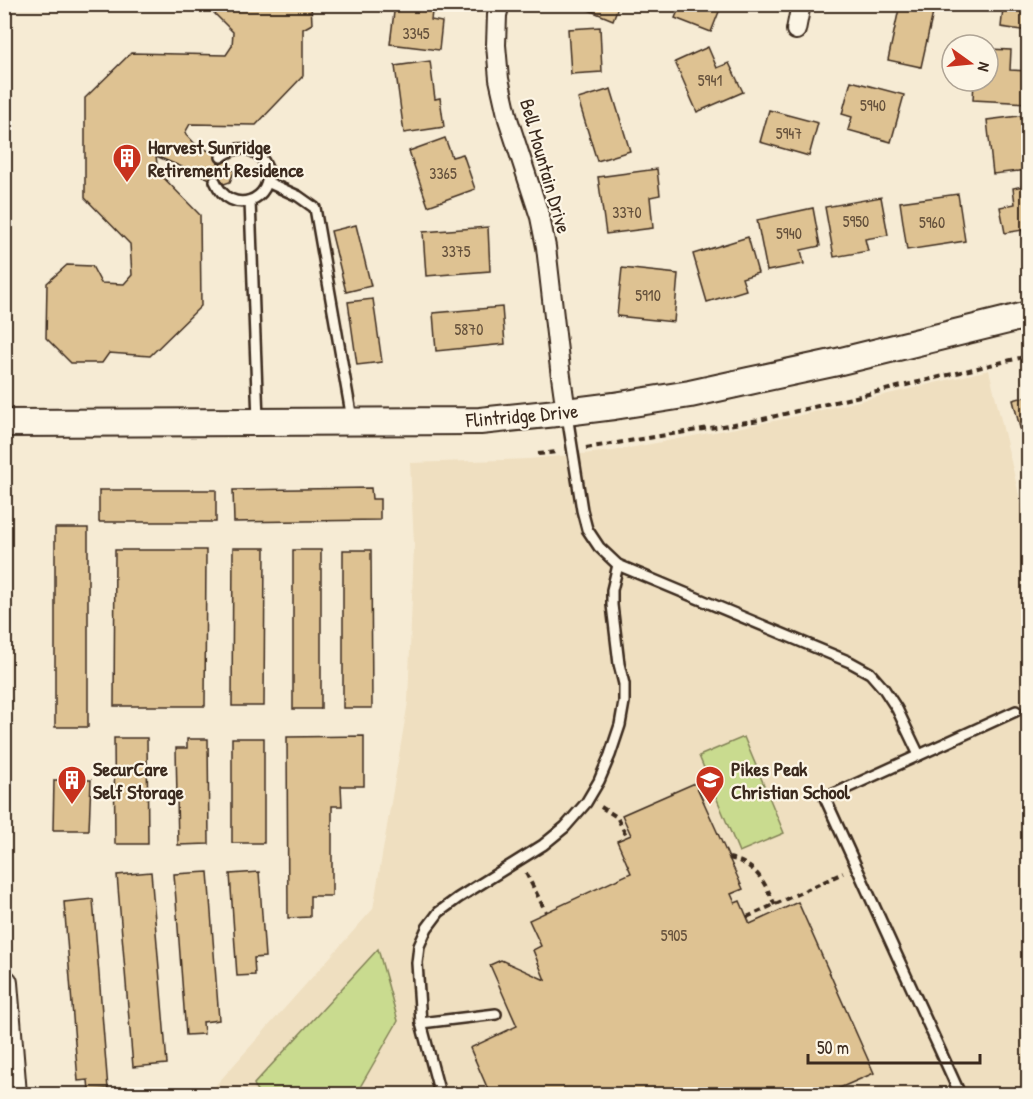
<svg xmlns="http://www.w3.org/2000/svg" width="1033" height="1099" viewBox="0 0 1033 1099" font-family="'Patrick Hand',sans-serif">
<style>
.built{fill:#efdfc0}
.green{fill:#c9db8f;stroke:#828256;stroke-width:1.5}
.building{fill:#dec292;stroke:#3b2a1e;stroke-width:1.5}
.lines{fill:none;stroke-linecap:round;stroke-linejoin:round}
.lane-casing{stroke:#3b2a1e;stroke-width:14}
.street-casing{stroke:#3b2a1e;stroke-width:22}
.secondary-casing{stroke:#3b2a1e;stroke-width:30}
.path{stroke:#3b2a1e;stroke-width:4;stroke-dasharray:6 4.5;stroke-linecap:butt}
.lane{stroke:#fcf5e5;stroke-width:9}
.street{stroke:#fcf5e5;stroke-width:18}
.secondary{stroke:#fcf5e5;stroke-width:26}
.labels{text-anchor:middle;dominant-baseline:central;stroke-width:4.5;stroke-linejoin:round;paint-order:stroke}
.number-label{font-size:16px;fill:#64503b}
.poi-label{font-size:20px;font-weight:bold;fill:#3b2a1e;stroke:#fcf5e5;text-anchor:start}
.street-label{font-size:20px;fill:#3b2a1e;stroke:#fcf5e5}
</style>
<rect width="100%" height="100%" fill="#f6ebd4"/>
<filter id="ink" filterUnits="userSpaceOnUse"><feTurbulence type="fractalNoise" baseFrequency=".0167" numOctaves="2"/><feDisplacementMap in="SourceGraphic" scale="12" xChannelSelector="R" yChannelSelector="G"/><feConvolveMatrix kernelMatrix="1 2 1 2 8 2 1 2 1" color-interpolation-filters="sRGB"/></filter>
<g filter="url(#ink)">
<!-- built -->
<polygon class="built" points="989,370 1028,532 1028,1094 208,1094 373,909 408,702 414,544 410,463 529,459 613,451 784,419"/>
<!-- green -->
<g class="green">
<polygon points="744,737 784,833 739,852 699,756"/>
<polygon points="378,949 398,1021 356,1094 258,1094 254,1084"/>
</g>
<!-- building -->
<g class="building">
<polygon points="215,4 311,4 312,24 303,29 303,76 256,125 190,124 185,133 196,145 230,161 234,172 230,182 224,184 215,181 156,156 158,172 200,215 201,306 150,356 109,353 102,363 71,363 46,338 47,283 67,265 92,266 101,283 124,284 132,275 130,244 85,198 85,98 131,53 226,55 232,46 233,32 214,13"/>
<polygon points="395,4 433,4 431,20 442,22 439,50 390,44"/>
<polygon points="574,4 619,4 613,20"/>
<polygon points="681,4 722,4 711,32 675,18"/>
<polygon points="900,4 935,4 921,67 888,60"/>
<polygon points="986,4 1028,4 1028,31 1001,27 1003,8 986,6"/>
<polygon points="600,27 602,72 571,74 568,29"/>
<polygon points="708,47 717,68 729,63 743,92 697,112 675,62"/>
<polygon points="988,49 1011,50 1010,70 1028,71 1028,103 973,100 974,81 988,81"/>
<polygon points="430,61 435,99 440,98 444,127 404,133 395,66"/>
<polygon points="851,81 904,95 891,142 848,130 852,117 842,114"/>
<polygon points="611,89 630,151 597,161 578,99"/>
<polygon points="769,110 818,123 809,156 760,142"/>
<polygon points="1028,115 1028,170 993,174 987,120"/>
<polygon points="445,138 452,157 463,154 475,189 428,206 409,151"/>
<polygon points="657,169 660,195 650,197 653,228 606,234 598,177"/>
<polygon points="1028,185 1028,245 1025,246 1022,230 1005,233 1000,207 1015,204 1013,188"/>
<polygon points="958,194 965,241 907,250 900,202"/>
<polygon points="881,197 888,235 865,239 868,251 834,257 825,207"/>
<polygon points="813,208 820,246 801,250 804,264 767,271 757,220"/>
<polygon points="356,225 371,286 346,292 331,231"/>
<polygon points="488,227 490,271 426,276 423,232"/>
<polygon points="748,237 758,273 742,278 746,290 707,302 693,254"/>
<polygon points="622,268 678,274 674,322 617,316"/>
<polygon points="373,299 382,362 357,365 348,302"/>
<polygon points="502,307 505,344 436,351 433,313"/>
<polygon points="1028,396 1028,430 1021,432 1013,400"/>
<polygon points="371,488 372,499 380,499 380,520 234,522 233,490"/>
<rect x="99" y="490" width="117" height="32"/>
<rect x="55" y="528" width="33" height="199"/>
<polygon points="233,548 265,548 264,706 232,706"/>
<polygon points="115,550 206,550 205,706 114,706"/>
<rect x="293" y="550" width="28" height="159"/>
<polygon points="343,550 371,550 372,708 343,708"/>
<polygon points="364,736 364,786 341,786 342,806 332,806 332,896 310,896 310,917 288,918 287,737"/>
<polygon points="114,738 147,738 148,844 115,844"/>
<rect x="232" y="738" width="32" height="105"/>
<polygon points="187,739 208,739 209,844 178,845 176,748 187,748"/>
<polygon points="54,780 91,780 89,830 53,830"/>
<polygon points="695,783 743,889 731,894 735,903 740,901 750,924 798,902 874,1073 826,1094 490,1094 470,1048 517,1026 490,965 501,960 545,980 533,950 541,946 529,920 631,873 617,841 631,835 622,815"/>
<polygon points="151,872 167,1064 133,1067 117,875"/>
<polygon points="208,872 219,1020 203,1022 204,1034 186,1035 174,874"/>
<polygon points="259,872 265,957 254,958 255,975 237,976 230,874"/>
<polygon points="93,899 108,1089 89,1091 88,1080 78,1081 64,902"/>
</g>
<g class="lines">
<!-- lane casing -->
<g class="lane-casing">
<g id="lane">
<path d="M215,181C231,219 275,199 267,168C264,160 259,154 252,151C240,146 231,150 221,157"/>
<polyline points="267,182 298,196 315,208 352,419"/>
<polyline points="250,201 258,420"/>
<polyline points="567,415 582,510 587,529 599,547 618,565 850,662 870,673 884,689 897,709 919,755"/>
<polyline points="421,1023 496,1014"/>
<polyline points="440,1094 421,1023 417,963 419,946 427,928 439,912 458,898 543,845 565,827 586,803 599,781 610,755 620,725 624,702 624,684 619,664 612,605 612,590 618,565"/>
<polyline points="960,1094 825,798 1016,711"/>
</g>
</g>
<!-- street casing -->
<g class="street-casing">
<g id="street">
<polyline points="500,4 497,15 496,45 499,79 508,119 540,217 546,247 560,369 566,412"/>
<polyline points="796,30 801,4"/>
</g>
</g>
<!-- secondary casing -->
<g class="secondary-casing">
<g id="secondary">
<polyline points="4,423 480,421 566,412 614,406 690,394 749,381 837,362 1028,315"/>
<polyline points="4,983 13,1094"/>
</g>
</g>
<!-- path -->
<g class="path">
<polyline points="586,448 759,420 1028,356"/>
<polyline points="538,454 558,452"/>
<polyline points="601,807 617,817 627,837"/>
<path d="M729,858C757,865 763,880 775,905"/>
<polyline points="526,873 546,912"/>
<polyline points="747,917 843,873"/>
<polyline points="483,1094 489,1092"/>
</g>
<!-- lane -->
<use href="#lane" class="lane"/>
<!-- street -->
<use href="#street" class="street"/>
<!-- secondary -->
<use href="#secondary" class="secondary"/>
</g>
</g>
<!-- icons -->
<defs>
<g id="building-pin" transform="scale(1.5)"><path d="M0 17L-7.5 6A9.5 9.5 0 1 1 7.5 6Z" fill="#c8321e" stroke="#fcf5e5"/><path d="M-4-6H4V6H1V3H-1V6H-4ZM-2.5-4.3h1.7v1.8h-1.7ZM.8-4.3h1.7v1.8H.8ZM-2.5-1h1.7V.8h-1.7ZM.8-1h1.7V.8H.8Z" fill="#fff"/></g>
<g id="school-pin" transform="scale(1.5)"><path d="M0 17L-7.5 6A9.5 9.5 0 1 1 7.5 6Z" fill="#c8321e" stroke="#fcf5e5"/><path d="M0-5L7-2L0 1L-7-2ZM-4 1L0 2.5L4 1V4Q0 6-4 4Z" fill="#fff"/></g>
</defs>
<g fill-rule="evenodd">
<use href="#building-pin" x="127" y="158"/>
<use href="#building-pin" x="72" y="780"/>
<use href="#school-pin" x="710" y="780"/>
</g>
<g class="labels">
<!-- number labels -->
<g class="number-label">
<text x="416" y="33">3345</text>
<text x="710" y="80">5941</text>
<text x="873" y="105">5940</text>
<text x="789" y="133">5947</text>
<text x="443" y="173">3365</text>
<text x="627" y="212">3370</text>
<text x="856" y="221">5950</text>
<text x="932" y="222">5960</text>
<text x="789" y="233">5940</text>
<text x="456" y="251">3375</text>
<text x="648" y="295">5910</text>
<text x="469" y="329">5870</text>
<text x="674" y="935">5905</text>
</g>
<!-- poi labels -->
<g class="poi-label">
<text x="148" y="146">Harvest Sunridge<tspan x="148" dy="23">Retirement Residence</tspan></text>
<text x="93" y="768">SecurCare<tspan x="93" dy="23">Self Storage</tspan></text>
<text x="731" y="768">Pikes Peak<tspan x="731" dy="23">Christian School</tspan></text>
</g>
<!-- street labels -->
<g class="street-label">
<text transform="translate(546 166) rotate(74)">Bell Mountain Drive</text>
<text transform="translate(522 415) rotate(-5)">Flintridge Drive</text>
</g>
</g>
<!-- margin -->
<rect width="1033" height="1099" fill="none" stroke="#fcf5e5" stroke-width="24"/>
<rect x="12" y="12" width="1009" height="1075" fill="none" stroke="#3b2a1e" stroke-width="2" filter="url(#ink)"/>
<!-- north arrow -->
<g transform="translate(970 63) rotate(105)"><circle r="28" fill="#fcf5e5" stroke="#afa495" stroke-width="1.5"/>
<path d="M0-4.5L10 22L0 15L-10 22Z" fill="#c8321e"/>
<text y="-9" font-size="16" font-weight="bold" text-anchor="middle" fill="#3b2a1e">N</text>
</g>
<!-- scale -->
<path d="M808 1054v9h172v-9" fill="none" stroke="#3b2a1e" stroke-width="3"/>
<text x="817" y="1054" font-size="18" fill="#3b2a1e" stroke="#fcf5e5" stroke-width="4.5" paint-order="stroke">50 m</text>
</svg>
